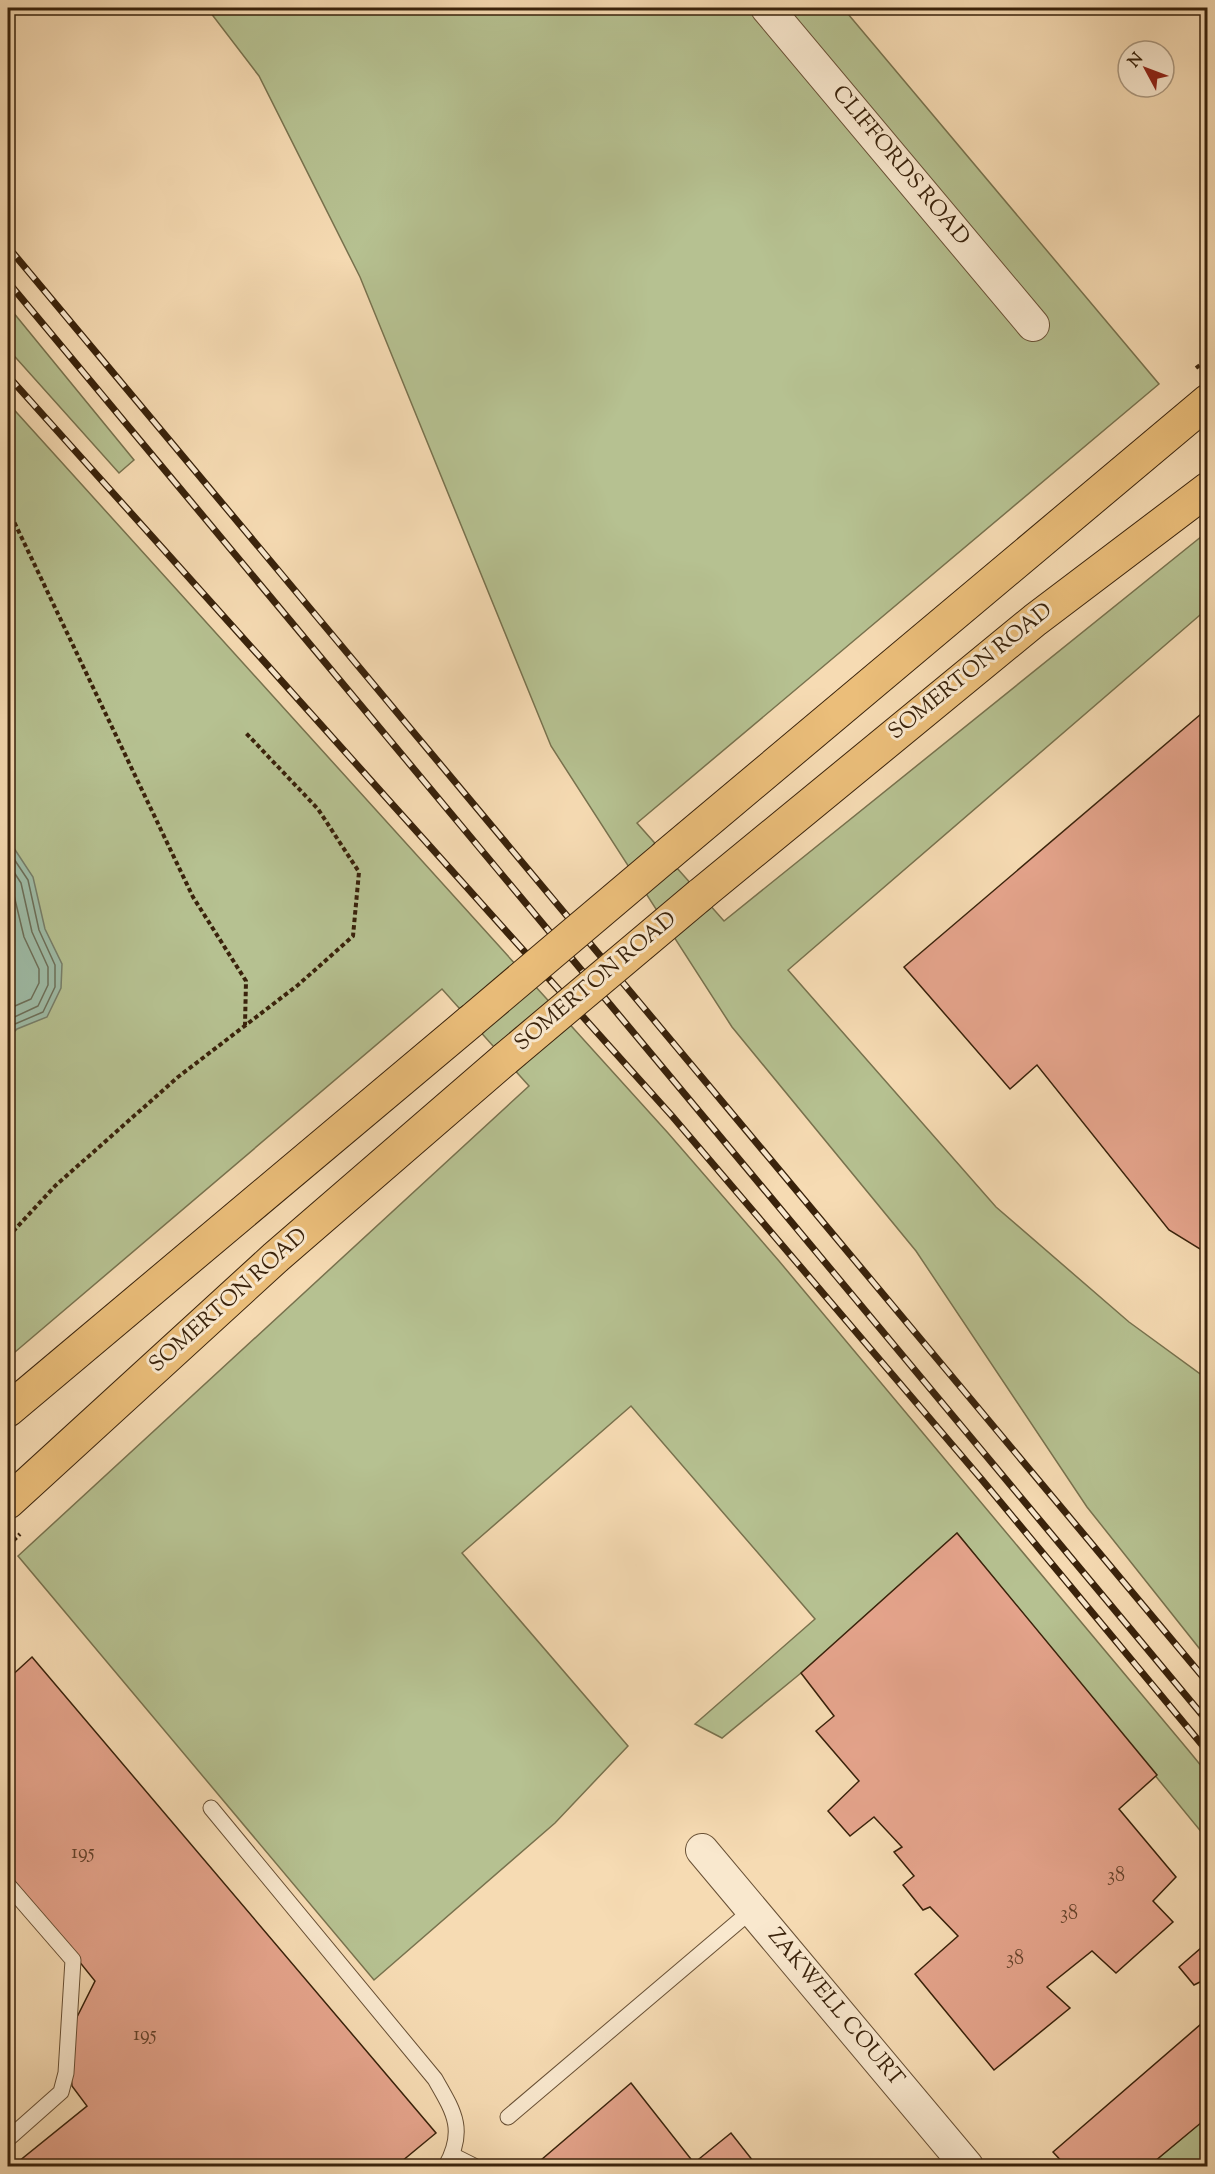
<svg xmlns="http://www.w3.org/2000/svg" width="1215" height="2174" viewBox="0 0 1215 2174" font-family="'Sorts Mill Goudy',serif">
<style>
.green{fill:#b6c191;stroke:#78724e;stroke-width:1.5}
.water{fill:#9ebca7;stroke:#767e69;stroke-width:1.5}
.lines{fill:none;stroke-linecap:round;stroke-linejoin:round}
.shore{stroke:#6c6f59;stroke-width:1.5}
.building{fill:#e5a48c;stroke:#39220b;stroke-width:1.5}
.lane-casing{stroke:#685035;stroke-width:17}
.street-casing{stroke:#685035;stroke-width:34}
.primary-casing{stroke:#39220b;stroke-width:35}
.path{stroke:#39220b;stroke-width:4;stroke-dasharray:4.5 3;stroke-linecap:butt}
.lane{stroke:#f9e8ce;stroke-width:15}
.street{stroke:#f9e8ce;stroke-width:32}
.primary{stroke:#ebbe7a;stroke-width:33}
.rail-casing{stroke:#39220b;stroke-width:7}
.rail{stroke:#f9e8ce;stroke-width:4.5;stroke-dasharray:14;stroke-linecap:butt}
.primary-bridge-casing{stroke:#39220b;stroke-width:35;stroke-linecap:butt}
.primary-bridge{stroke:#ebbe7a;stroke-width:33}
.labels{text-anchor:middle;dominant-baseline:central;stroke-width:6;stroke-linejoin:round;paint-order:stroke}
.number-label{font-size:20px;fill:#64422b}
.street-label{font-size:22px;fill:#39220b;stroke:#f9e8ce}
</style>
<rect width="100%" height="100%" fill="#f6dbb3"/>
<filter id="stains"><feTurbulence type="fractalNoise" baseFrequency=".00333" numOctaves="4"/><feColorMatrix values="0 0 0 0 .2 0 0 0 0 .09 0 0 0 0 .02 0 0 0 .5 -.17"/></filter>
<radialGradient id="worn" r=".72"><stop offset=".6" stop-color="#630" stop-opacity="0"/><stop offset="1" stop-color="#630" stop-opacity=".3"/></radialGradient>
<!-- green -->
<g class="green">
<polygon points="207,8 843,8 1159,384 637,823 724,921 1207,532 1207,609 788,970 996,1207 1129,1322 1207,1379 1207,1658 1087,1507 916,1251 732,1027 551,746 360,277 259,76"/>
<polygon points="8,306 134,460 119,473 8,349"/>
<polygon points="8,403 668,1133 779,1261 1189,1751 1207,1773 1207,1839 957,1533 801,1673 722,1738 695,1724 815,1619 631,1406 462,1553 628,1746 555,1823 374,1980 18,1556 529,1086 442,989 8,1358"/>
<polygon points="1207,2117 1207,2166 1149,2166"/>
</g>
<!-- water -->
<polygon class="water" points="8,839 33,877 45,929 62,964 61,988 47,1017 17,1029 8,1038"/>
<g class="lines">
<!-- shore -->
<g class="shore">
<polyline points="8,850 28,880 39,930 55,965 55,987 43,1012 15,1024 8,1030"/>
<polyline points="8,863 21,883 32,932 48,967 48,985 38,1006 8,1020"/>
<polyline points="8,879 12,887 24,937 39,969 39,983 31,999 8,1009"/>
</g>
</g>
<!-- building -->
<g class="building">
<polygon points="1208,708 1208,1254 1169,1230 1037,1065 1010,1089 904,967"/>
<polygon points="957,1533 1157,1775 1119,1809 1176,1877 1153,1901 1173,1922 1116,1973 1092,1951 1047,1987 1070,2008 994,2070 915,1974 958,1936 930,1907 923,1910 903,1885 914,1876 894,1852 902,1847 874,1817 850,1836 828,1811 859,1781 816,1731 834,1716 801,1673"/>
<polygon points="32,1657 436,2133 396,2166 13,2166 87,2106 72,2086 69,2053 75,2021 95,1981 8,1873 8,1679"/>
<polygon points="1208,1942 1208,1990 1200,1982 1194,1985 1179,1967"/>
<polygon points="1208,2018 1208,2117 1149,2166 1066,2166 1053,2152"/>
<polygon points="631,2083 694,2163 731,2133 757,2166 534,2166"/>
</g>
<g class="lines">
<!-- lane casing -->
<g class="lane-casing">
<g id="lane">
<path d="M211,1808L435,2079C454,2112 466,2130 446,2166"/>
<polyline points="8,1885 73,1960 66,2073 61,2092 8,2139"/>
<polyline points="508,2117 752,1910"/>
<polyline points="452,2155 474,2166"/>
</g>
</g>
<!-- street casing -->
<g class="street-casing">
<g id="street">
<polyline points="767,8 1033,325"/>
<polyline points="702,1850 967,2166"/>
</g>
</g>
<!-- primary casing -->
<g class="primary-casing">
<g id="primary">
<polyline points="666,856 1208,401"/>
<polyline points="700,895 1035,620 1208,489"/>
<polyline points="8,1410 471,1021"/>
<polyline points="8,1502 276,1257 505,1059"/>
</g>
</g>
<!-- path -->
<g class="path">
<polyline points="1196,368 1208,359"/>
<polyline points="8,509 193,897 246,981 245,1025"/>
<polyline points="8,1237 55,1186 178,1077 298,985 353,936 359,872 318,809 245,732"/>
<polyline points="8,1546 20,1534"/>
</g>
<!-- lane -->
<use href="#lane" class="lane"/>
<!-- street -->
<use href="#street" class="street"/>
<!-- primary -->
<use href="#primary" class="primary"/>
<!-- rail casing -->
<g class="rail-casing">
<g id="rail">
<polyline points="8,247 1208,1683"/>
<polyline points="8,282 1208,1722"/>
<polyline points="8,376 672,1116 983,1481 1208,1752"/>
</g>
</g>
<!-- rail -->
<use href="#rail" class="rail"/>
<!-- primary-bridge casing -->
<g class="primary-bridge-casing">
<g id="primary-bridge">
<polyline points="471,1021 666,856"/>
<polyline points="505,1059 700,895"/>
</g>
</g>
<!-- primary-bridge -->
<use href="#primary-bridge" class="primary-bridge"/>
</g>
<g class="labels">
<!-- number labels -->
<g class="number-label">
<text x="83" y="1853">195</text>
<text x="1116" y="1876">38</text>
<text x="1069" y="1914">38</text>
<text x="1015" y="1959">38</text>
<text x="145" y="2035">195</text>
</g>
<!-- street labels -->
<g class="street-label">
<text transform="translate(900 166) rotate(50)">CLIFFORDS ROAD</text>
<text transform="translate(971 672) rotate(-39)">SOMERTON ROAD</text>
<text transform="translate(596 982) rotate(-40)">SOMERTON ROAD</text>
<text transform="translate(229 1301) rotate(-42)">SOMERTON ROAD</text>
<text transform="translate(835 2008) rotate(50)">ZAKWELL COURT</text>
</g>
</g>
<!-- margin -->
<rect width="1215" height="2174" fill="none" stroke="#f6dbb3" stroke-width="30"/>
<rect x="9" y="9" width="1197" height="2156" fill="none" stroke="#39220b" stroke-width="3"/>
<rect x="15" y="15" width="1185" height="2144" fill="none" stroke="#39220b" stroke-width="1.5"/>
<!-- north arrow -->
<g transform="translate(1146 69) rotate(311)"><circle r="28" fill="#f9e8ce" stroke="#ac9980" stroke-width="1.5"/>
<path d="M0-4.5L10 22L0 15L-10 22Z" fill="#8f2418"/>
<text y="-9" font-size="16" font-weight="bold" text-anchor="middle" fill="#39220b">N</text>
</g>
<rect width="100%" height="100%" filter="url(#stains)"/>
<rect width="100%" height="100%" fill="url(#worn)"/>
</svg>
